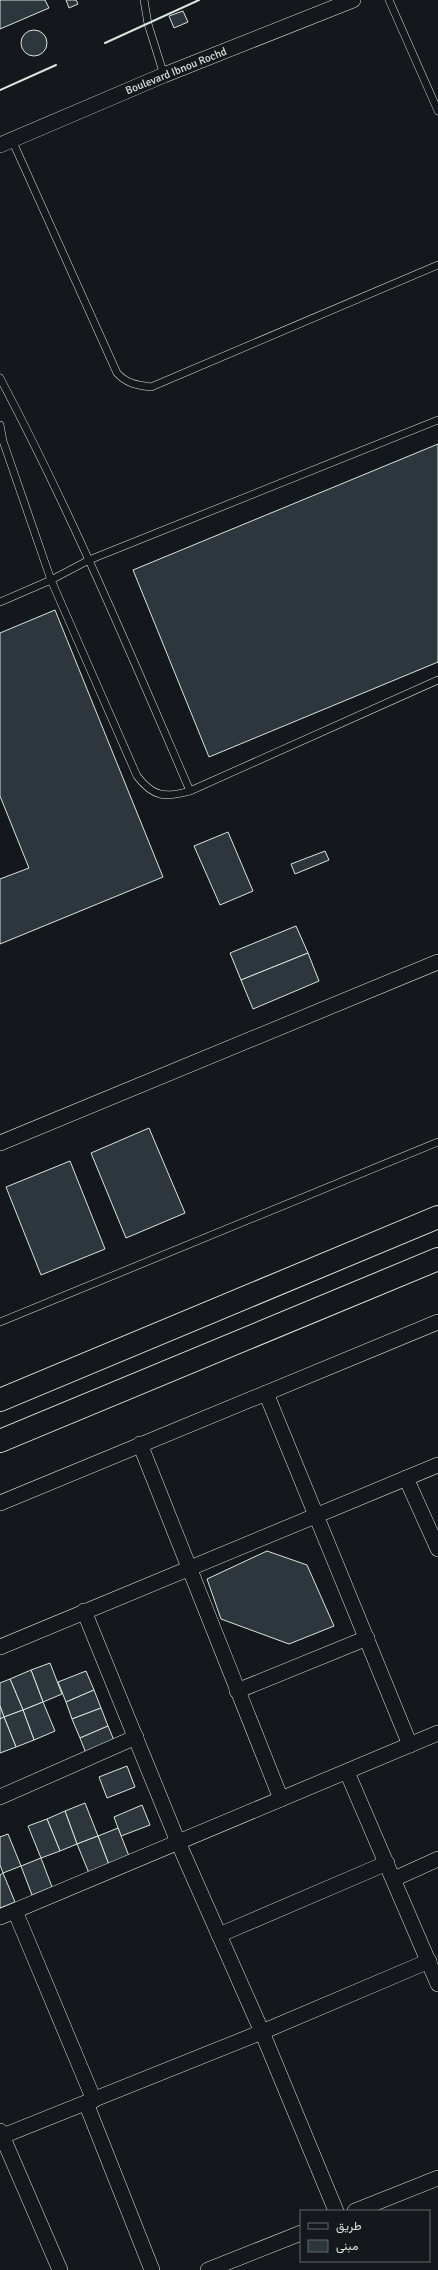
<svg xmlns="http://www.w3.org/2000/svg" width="438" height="2270" viewBox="0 0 438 2270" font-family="Signika,Vazirmatn,sans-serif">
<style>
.building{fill:#2c363c;stroke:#d8e6dc}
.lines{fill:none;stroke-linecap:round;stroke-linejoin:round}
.lane-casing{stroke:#d8e6dc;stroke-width:8}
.street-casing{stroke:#d8e6dc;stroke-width:16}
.highway-casing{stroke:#d8e6dc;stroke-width:24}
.lane{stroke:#14181c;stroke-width:7}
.street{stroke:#14181c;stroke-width:15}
.highway{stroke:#14181c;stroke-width:22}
.wall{stroke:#d8e6dc;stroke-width:2}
.labels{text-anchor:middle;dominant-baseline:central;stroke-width:3;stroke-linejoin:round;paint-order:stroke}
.street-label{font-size:11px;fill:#d8e6dc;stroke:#14181c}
</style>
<rect width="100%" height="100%" fill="#14181c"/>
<!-- building -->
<g class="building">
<polygon points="0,0 45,0 49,8 0,29"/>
<polygon points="66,0 76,0 78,4 69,8"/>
<polygon points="183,11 188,22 174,28 169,16"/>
<circle cx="34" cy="43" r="13"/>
<polygon points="438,444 438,662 209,757 133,570"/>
<polygon points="55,610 163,877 0,944 0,879 29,868 0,796 0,633"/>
<polygon points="228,832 253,891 220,905 194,846"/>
<polygon points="325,851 329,860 295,874 291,864"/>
<polygon points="296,926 308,953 241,980 230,953"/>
<polygon points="308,953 319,981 253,1009 241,980"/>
<polygon points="149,1128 185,1213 126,1238 91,1153"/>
<polygon points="70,1161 105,1249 41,1275 6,1187"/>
<polygon points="267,1551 307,1565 334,1626 289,1644 221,1619 207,1579"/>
<polygon points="50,1663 62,1694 43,1702 31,1670"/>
<polygon points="31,1670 43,1702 23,1710 10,1679"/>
<polygon points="86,1671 94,1690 66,1702 58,1682"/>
<polygon points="10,1679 23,1710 4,1717 0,1706 0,1683"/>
<polygon points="94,1690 101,1708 72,1719 66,1702"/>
<polygon points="43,1702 55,1731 34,1740 23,1710"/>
<polygon points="0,1706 4,1717 0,1719"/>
<polygon points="101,1708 108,1726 80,1738 72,1719"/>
<polygon points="23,1710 34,1740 16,1747 4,1717"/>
<polygon points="4,1717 16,1747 0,1753 0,1719"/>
<polygon points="108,1726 116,1745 87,1756 80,1738"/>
<polygon points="127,1766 135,1787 107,1798 99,1777"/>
<polygon points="85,1803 98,1836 77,1844 65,1811"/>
<polygon points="142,1805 150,1825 121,1836 114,1817"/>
<polygon points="65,1811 77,1844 60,1851 47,1819"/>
<polygon points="47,1819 60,1851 41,1858 28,1826"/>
<polygon points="118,1828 129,1856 109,1865 98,1836"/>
<polygon points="8,1834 21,1866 3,1873 0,1865 0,1837"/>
<polygon points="98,1836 109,1865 89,1873 77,1844"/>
<polygon points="41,1858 52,1887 32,1895 21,1866"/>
<polygon points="3,1873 15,1902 0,1908 0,1875"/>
</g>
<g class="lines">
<!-- lane casing -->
<g class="lane-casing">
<g id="lane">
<polyline points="144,0 148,24 164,75"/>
<polyline points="389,0 438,111"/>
<path d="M12,140L117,373C127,384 137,385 151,387L438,265"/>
<path d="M0,378C71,512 130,652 190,791"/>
<path d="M0,425L3,441L51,580L137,776C153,797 165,798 190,791L438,680"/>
<polyline points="0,602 51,580 89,560 438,420"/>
<polyline points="0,1322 438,1142"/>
</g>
</g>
<!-- street casing -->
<g class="street-casing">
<g id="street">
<polyline points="0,145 164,75 353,0"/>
<polyline points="0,1143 438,962"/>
<polyline points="266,1393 410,1745"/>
<polyline points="140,1444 281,1799"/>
<polyline points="406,1478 438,1549"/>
<polyline points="0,1503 438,1322"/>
<polyline points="84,1611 178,1842 262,2032 336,2211"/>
<polyline points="0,1647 438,1465"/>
<polyline points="237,1691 367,1638"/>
<polyline points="347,1772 438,1984"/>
<polyline points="0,1797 136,1737"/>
<polyline points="394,1879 438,1859"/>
<polyline points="15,1911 94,2100"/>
<polyline points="0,1917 438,1733"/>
<polyline points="219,1935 387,1863"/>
<polyline points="86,2103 152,2270"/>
<polyline points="0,2131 60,2270"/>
<polyline points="0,2137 262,2032 429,1961"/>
<polyline points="355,2211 438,2178"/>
<polyline points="208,2270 301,2233"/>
</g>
</g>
<!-- highway casing -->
<g class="highway-casing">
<g id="highway">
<polyline points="0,1400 438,1217"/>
<polyline points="0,1441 438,1259"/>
</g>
</g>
<!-- lane -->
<use href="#lane" class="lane"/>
<!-- street -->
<use href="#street" class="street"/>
<!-- highway -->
<use href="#highway" class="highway"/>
<!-- wall -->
<g class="wall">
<polyline points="105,43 199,0"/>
<polyline points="0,90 56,65"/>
</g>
</g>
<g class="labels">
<!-- street labels -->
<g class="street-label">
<text transform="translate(176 71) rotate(-22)">Boulevard Ibnou Rochd</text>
</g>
</g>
<!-- legend -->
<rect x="300" y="2210" width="130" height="52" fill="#14181c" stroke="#626a69"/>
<rect x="308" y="2223" width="20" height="6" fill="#14181c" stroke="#626a69"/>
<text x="336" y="2230" font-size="12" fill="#d8e6dc">طريق</text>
<rect x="308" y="2240" width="20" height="12" fill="#2c363c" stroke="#626a69"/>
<text x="336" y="2250" font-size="12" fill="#d8e6dc">مبنى</text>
</svg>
